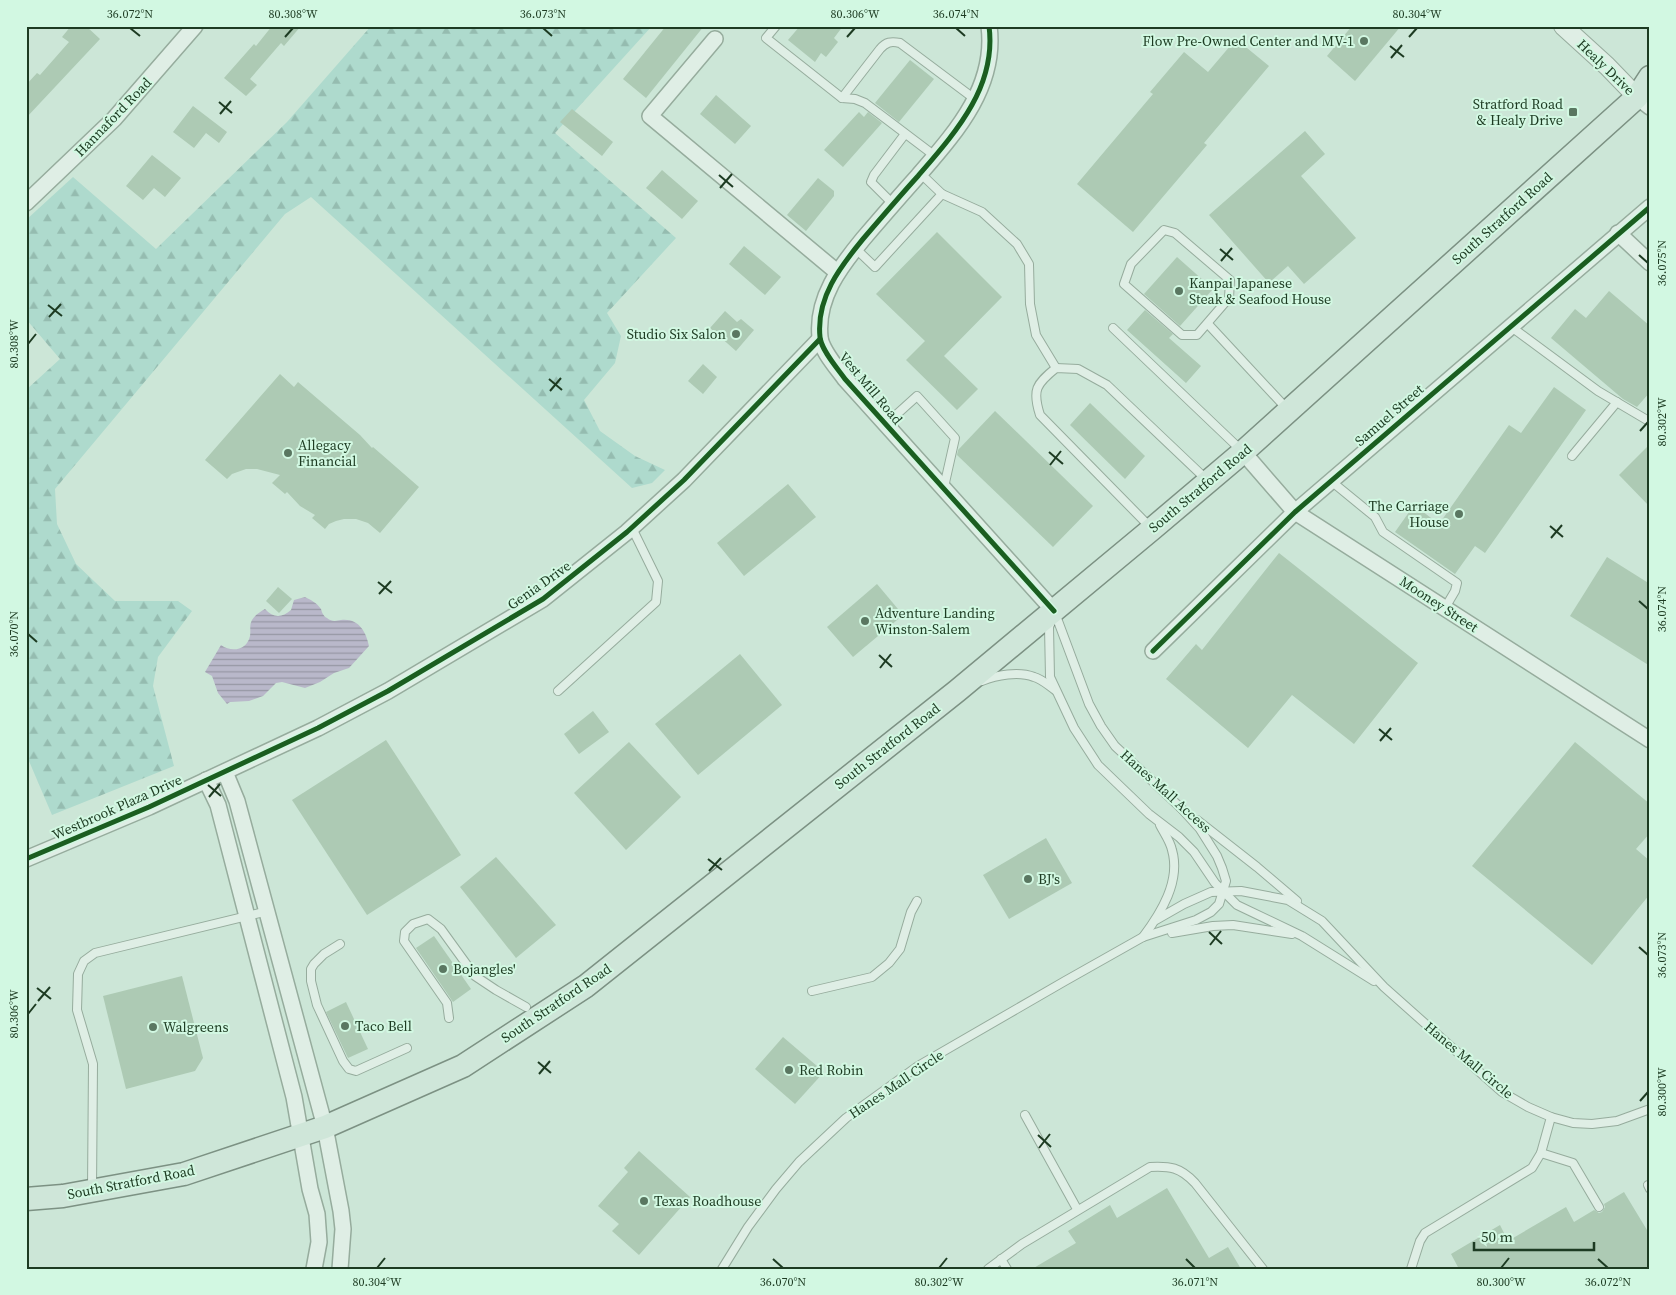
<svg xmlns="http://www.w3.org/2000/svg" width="1676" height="1295" viewBox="0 0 1676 1295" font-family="'Source Serif 4',serif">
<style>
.forest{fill:url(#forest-firs)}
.water{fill:url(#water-rules)}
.building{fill:#adcab4}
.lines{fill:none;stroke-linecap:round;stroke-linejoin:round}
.service-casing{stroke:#96ac9d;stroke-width:10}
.minor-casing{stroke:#96ac9d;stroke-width:18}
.tertiary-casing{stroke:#96ac9d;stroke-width:20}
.primary-casing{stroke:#7c9183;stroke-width:25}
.service{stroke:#dfeee5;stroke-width:8}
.minor{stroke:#dfeee5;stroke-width:15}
.tertiary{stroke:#dfeee5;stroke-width:18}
.primary{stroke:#cfe6d9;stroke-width:22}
.cycleway-casing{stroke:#d2f8e2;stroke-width:8}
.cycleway{stroke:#1b5e20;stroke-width:5}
.ticks{fill:none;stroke:#1d3b22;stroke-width:2}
.poi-dot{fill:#5a7761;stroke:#d2f8e2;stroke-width:2}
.labels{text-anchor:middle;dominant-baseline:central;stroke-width:4;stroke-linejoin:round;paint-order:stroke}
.poi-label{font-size:14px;fill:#1d3b22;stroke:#d2f8e2;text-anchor:start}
.street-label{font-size:14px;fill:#1d3b22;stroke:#d2f8e2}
.neatline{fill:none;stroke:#1d3b22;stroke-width:2}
.ticks-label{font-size:12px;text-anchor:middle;fill:#1d3b22}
</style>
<defs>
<pattern id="forest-firs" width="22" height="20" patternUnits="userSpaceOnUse" patternTransform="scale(1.25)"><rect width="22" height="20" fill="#aedacd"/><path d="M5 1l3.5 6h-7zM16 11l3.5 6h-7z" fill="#95bcb0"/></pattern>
<pattern id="water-rules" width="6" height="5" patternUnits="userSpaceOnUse" patternTransform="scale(1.25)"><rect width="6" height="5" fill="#b9b8ca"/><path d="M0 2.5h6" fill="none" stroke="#9697a4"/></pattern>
</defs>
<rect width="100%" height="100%" fill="#cce6d7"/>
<!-- forest -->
<polygon class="forest" points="371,26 652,26 555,133 676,238 607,313 621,336 615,363 584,400 600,431 635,456 665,470 652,483 632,488 311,197 285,214 55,489 57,524 76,564 115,601 178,601 192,611 158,657 153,686 174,766 52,815 26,754 26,390 60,359 26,319 26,220 73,177 156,249 287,122"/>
<!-- water -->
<path class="water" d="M305,597C311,600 317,603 321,609C322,612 323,616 327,618C332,622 336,621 341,620C359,618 366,632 369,646L349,668L334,673L320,682L305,688L282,682L276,683L263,696L249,701L230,702L227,704L218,693L212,676L205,672L221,645C232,653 247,650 250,636C251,630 249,625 252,620C255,615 260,612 265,609C273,618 282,618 291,610L294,600Z"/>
<!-- building -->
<g class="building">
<polygon points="71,26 86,26 100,39 26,118 26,85 37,73 40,75 69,42 62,37"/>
<polygon points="272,26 301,26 284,46 281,43 250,79 257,85 246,96 224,78 254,44 256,46"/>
<polygon points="666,26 704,26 646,98 623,79"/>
<polygon points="800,26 843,26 834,38 838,42 826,57 821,53 815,62 788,40"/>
<polygon points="1352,26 1401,26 1355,81 1327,56"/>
<polygon points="1236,39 1269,66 1204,143 1207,145 1133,232 1077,184 1153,94 1150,92 1184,52 1208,72"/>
<polygon points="910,60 934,79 899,122 875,103"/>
<polygon points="716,95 751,126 735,144 700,114"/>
<polygon points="193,106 227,132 219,143 206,133 194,148 173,132"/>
<polygon points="572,109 613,142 602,156 560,122"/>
<polygon points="859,112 864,117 868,112 882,123 843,167 824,150"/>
<polygon points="1305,131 1325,154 1301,176 1356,238 1304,284 1288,266 1269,283 1209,215"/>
<polygon points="152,155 181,178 165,197 154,188 143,200 126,186"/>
<polygon points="662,170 698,201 682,219 646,188"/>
<polygon points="818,178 834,191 834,196 806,231 787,215"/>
<polygon points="937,232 1002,297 944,356 978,389 957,410 906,360 925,341 876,294"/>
<polygon points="744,246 781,277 765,295 729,264"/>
<polygon points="1177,257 1213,289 1180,326 1144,294"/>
<polygon points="1609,291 1650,326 1650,392 1637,407 1623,399 1551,338 1575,309 1586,318"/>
<polygon points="1145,310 1173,334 1169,338 1201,366 1186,383 1127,330"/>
<polygon points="725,311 737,322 741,319 754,330 736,351 710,328"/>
<polygon points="703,364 717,377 703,394 688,381"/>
<polygon points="280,374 294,387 298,382 360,435 372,448 373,447 419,487 380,533 368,523 356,519 344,519 336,521 329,524 325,529 312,518 315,515 300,506 287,492 285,494 272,483 280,475 257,469 246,469 232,474 227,479 205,460"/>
<polygon points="1554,387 1586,410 1485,553 1475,546 1455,574 1395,532 1414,505 1439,524 1509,425 1521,433"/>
<polygon points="1090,403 1145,456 1125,479 1070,425"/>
<polygon points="995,411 1093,506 1053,547 957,455 958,450"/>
<polygon points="1650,444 1650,507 1619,475"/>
<polygon points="788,484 816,517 744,576 717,543"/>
<polygon points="1279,553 1418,663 1354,744 1292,695 1248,748 1166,679 1196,644 1202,650"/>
<polygon points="1607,557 1650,584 1650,666 1570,616"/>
<polygon points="877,584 903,615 853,657 827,627"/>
<polygon points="278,587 292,599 279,613 266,601"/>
<polygon points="740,654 782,705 698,775 655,724"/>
<polygon points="593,711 609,732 579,754 564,734"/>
<polygon points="386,740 461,855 367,915 292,800"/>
<polygon points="629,742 681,797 626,850 574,793"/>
<polygon points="1575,742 1650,804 1650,833 1636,849 1650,861 1650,894 1592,965 1472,866"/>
<polygon points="1046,838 1072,883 1009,919 983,875"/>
<polygon points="496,857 556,925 516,958 460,887"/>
<polygon points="434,936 471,989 453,1002 416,948"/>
<polygon points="182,976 203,1058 195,1071 126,1089 103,996"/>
<polygon points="346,1002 368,1049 348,1058 326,1012"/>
<polygon points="783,1037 824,1072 795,1104 755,1069"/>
<polygon points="639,1151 690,1197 639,1255 612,1231 619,1224 598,1206 628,1172 624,1168"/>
<polygon points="1167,1188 1209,1258 1228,1247 1241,1269 1032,1269 1076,1243 1068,1231 1110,1205 1117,1218"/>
<polygon points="1624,1192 1650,1235 1650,1269 1459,1269 1451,1254 1500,1225 1508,1241 1566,1207 1574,1222 1594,1210 1599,1213 1602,1212 1605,1207 1604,1204"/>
</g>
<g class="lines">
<!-- service casing -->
<g class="service-casing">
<g id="service">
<polyline points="776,26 766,38 842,98 855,99 865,103 935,156"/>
<path d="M842,98L880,49C886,42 891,41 900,43L976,100"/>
<polyline points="942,194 982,212 1017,244 1029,264 1030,304 1036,335 1056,368"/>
<polyline points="893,204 871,182 874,175 905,134"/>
<polygon points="1164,230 1175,233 1230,280 1229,298 1197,335 1182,335 1124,284 1131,264"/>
<polyline points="855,248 875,267 942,194 920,173"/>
<polyline points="1208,324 1288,410"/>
<polyline points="1510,326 1598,391 1647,420 1650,420"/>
<polyline points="1113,328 1242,451"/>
<polyline points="886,424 917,396 955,438 944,487"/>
<polyline points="1572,456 1617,402"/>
<polyline points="1331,481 1375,517 1383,532 1457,583 1455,591 1445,608"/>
<path d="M1150,527L1040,415C1032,390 1036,384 1056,368L1078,369L1107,385L1207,480"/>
<polyline points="1055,613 1089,704 1101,726 1115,746 1182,809"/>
<polyline points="1052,620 1049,627 1050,677 1074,728 1098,765 1149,814 1179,837 1194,852 1215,883 1237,905 1302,936 1374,981"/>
<path d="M982,681C996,675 1019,671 1034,677C1042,679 1049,686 1055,690"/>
<polyline points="558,691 656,602 658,581 632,528"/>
<polyline points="1197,820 1257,867 1297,901"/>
<polyline points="1156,920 1184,904 1211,892 1241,891 1288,900 1322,921 1384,987 1502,1092 1528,1107 1551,1117 1573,1123 1592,1124 1617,1121 1650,1109"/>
<polyline points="1172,933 1213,926 1233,925 1292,934"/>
<path d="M1143,937C1161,913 1181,881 1172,850C1170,841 1164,833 1160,825"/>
<polyline points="340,944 324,954 314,964 311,969 311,981 317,1005 343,1061 349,1069 356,1071 407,1048"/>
<polyline points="812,991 872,977 889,963 900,949 911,912 917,901"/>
<polyline points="449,1018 447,1003 404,941 405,932 413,924 428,919 441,929 475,976 496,990 526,1007"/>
<polyline points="1025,1115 1077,1209"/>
<polyline points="1541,1153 1573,1163 1599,1207"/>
<polyline points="1648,1185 1650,1189"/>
<polyline points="92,1189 93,1064 77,1010 78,974 84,961 95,953 268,911"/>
<polyline points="1001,1259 1007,1269"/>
<polyline points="722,1269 748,1227 776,1189 799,1162 846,1118 918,1066 1065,981 1143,937 1196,920 1211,912 1219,904 1226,881 1222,868 1217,856 1200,829 1180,807"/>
<path d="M988,1269L1022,1244L1150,1167C1170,1166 1180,1167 1195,1183L1263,1269"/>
<polyline points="1411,1269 1420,1241 1425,1233 1532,1168 1541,1153 1551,1117"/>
</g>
</g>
<!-- minor casing -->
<g class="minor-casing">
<g id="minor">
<path d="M989,26C997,87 955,133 918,176C899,197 881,218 863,239C840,267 816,298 820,337C821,350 838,369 845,379L1054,611"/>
<polyline points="715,39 650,116 837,272"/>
<polyline points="1637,97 1650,107"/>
<polyline points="26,203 114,119 195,26"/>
<polyline points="1618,233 1650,263"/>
<polyline points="1243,452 1295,512 1650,740"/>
<polyline points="1153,651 1295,512 1650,207"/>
<polyline points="225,772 237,801 325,1127 341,1211 343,1229 340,1269"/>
<polyline points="206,780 218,805 294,1097 310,1189 317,1214 319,1242 314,1269"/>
<polyline points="26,859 149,807 318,728 388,691 543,599 627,532 684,480 820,339"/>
</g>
</g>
<!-- tertiary casing -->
<g class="tertiary-casing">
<polyline id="tertiary" points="1563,26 1607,66 1637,97"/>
</g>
<!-- primary casing -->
<g class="primary-casing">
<polyline id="primary" points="26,1199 63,1196 184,1174 325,1127 463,1066 586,986 957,691 1152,529 1243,452 1637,97 1650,77"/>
</g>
<!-- service -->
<use href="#service" class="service"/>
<!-- minor -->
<use href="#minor" class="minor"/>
<!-- tertiary -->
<use href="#tertiary" class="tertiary"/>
<!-- primary -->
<use href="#primary" class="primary"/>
<!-- cycleway casing -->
<g class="cycleway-casing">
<g id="cycleway">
<path d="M989,26C997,87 955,133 918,176C899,197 881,218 863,239C840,267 816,298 820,337C821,350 838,369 845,379L1054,611"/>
<polyline points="1153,651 1295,512 1650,207"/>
<polyline points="26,859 149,807 318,728 388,691 543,599 627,532 684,480 820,339"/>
</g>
</g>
<!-- cycleway -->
<use href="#cycleway" class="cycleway"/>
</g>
<!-- ticks -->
<path class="ticks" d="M130,28L140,36M543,28L552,36M956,28L965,36M285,37L293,28M847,37L855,28M1409,37L1417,28M1390,46L1404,57M1391,58L1402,45M219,102L232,113M220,114L231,101M719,175L733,187M720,188L732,174M1220,249L1233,260M1639,255L1648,263M1221,261L1232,248M48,305L62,316M49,317L61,304M28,344L36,334M549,379L562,390M550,391L561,378M1640,431L1648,422M1049,452L1063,464M1050,465L1061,451M1550,526L1563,537M1551,538L1562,525M378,582L392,593M379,594L391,581M1639,601L1648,609M28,634L37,642M879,655L892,667M880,668L891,654M1379,729L1392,740M1380,741L1391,728M208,785L221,796M209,797L220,784M708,859L722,870M709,871L721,858M1209,932L1222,944M1210,945L1221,931M1639,947L1648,955M37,988L51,999M38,1001L50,987M28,1014L36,1004M538,1062L551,1073M539,1074L550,1061M1640,1101L1648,1092M1038,1135L1051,1147M1039,1148L1050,1134M773,1259L783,1268M1186,1259L1195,1268M1598,1259L1608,1268M377,1268L385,1258M939,1268L947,1258M1501,1268L1509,1258"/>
<!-- markers -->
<g class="poi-dot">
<circle cx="1364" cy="41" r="5"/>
<rect x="1568" y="107" width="10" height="10" rx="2.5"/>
<circle cx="1179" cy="291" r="5"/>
<circle cx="736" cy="334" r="5"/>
<circle cx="288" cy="453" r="5"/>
<circle cx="1459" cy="514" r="5"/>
<circle cx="865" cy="621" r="5"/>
<circle cx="1028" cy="879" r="5"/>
<circle cx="443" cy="969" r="5"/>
<circle cx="345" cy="1026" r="5"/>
<circle cx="153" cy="1027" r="5"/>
<circle cx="789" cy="1070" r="5"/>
<circle cx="644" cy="1201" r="5"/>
</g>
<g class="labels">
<!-- poi labels -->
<g class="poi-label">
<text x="1354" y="41" text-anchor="end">Flow Pre-Owned Center and MV-1</text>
<text x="1563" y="104" text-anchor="end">Stratford Road<tspan x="1563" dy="16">&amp; Healy Drive</tspan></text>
<text x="1189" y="283">Kanpai Japanese<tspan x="1189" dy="16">Steak &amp; Seafood House</tspan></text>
<text x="726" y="334" text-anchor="end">Studio Six Salon</text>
<text x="298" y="445">Allegacy<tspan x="298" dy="16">Financial</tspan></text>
<text x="1449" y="506" text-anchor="end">The Carriage<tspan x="1449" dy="16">House</tspan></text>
<text x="875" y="613">Adventure Landing<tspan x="875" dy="16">Winston-Salem</tspan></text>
<text x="1038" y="879">BJ's</text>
<text x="453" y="969">Bojangles'</text>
<text x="355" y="1026">Taco Bell</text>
<text x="163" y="1027">Walgreens</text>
<text x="799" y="1070">Red Robin</text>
<text x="654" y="1201">Texas Roadhouse</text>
</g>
<!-- street labels -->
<g class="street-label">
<text transform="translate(1606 67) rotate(44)">Healy Drive</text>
<text transform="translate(113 117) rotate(-46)">Hannaford Road</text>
<text transform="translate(1502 218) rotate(-42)">South Stratford Road</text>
<text transform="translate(871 388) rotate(50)">Vest Mill Road</text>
<text transform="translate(1389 415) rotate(-41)">Samuel Street</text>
<text transform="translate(1200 488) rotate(-40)">South Stratford Road</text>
<text transform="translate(539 585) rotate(-35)">Genia Drive</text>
<text transform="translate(1439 604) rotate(33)">Mooney Street</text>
<text transform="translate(887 746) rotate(-38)">South Stratford Road</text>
<text transform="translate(1166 791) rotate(42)">Hanes Mall Access</text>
<text transform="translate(117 807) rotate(-24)">Westbrook Plaza Drive</text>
<text transform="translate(556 1003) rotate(-34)">South Stratford Road</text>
<text transform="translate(1469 1060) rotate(40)">Hanes Mall Circle</text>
<text transform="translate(896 1084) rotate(-34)">Hanes Mall Circle</text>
<text transform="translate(131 1182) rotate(-11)">South Stratford Road</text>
</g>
</g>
<!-- border -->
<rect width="1676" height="1295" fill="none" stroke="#d2f8e2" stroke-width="55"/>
<!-- scale -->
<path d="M1474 1242v8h120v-8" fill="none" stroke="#1d3b22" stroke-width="2.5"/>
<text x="1481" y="1242" font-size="15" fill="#1d3b22" stroke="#d2f8e2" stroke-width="4" paint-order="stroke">50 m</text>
<rect x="28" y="28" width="1620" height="1240" class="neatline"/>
<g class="ticks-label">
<text x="130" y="18">36.072°N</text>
<text x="293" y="18">80.308°W</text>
<text x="543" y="18">36.073°N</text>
<text x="855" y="18">80.306°W</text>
<text x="956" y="18">36.074°N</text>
<text x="1417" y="18">80.304°W</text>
<text transform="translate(1662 263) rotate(-90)" y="4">36.075°N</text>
<text transform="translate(14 344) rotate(-90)" y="4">80.308°W</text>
<text transform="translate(1662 422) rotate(-90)" y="4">80.302°W</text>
<text transform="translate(1662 609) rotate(-90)" y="4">36.074°N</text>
<text transform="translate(14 634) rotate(-90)" y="4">36.070°N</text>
<text transform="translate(1662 955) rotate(-90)" y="4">36.073°N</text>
<text transform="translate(14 1014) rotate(-90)" y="4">80.306°W</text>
<text transform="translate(1662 1092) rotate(-90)" y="4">80.300°W</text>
<text x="377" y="1286">80.304°W</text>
<text x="783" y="1286">36.070°N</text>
<text x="939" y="1286">80.302°W</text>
<text x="1195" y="1286">36.071°N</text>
<text x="1501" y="1286">80.300°W</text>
<text x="1608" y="1286">36.072°N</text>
</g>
</svg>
